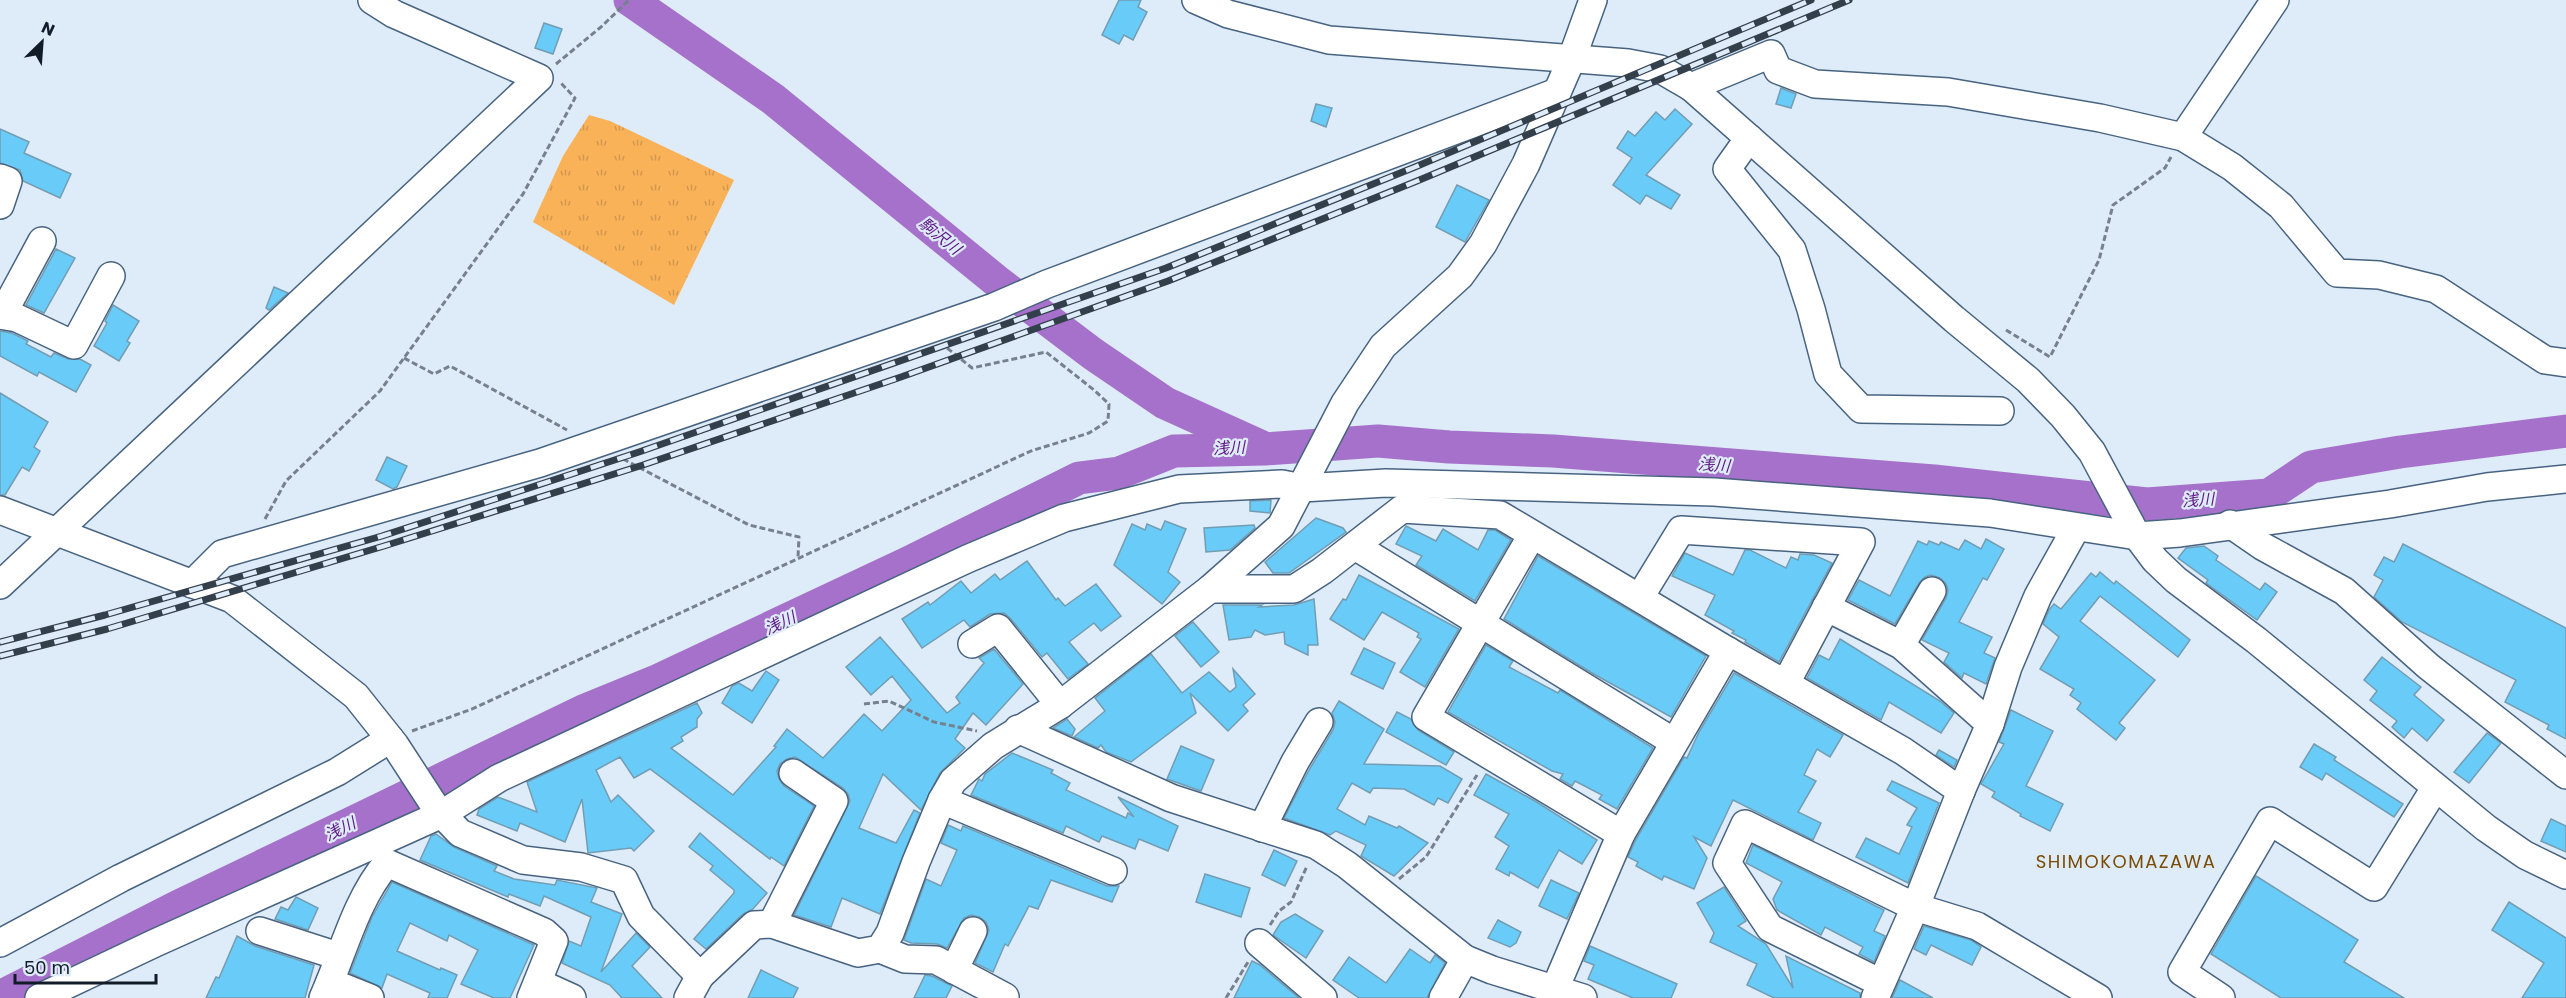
<svg xmlns="http://www.w3.org/2000/svg" width="2566" height="998" viewBox="0 0 2566 998" font-family="Poppins,'Noto Sans JP',sans-serif">
<style>
.grass{fill:url(#grass-tufts)}
.lines{fill:none;stroke-linecap:round;stroke-linejoin:round}
.river{stroke:#a671ca;stroke-width:33}
.building{fill:#69cbf8;stroke:#729db3;stroke-width:1.5}
.minor-casing{stroke:#476380;stroke-width:30}
.path{stroke:#75818e;stroke-width:3;stroke-dasharray:6 3;stroke-linecap:butt}
.minor{stroke:#fff;stroke-width:27}
.rail-casing{stroke:#343f4c;stroke-width:7}
.rail{stroke:#deebf8;stroke-width:4.5;stroke-dasharray:14;stroke-linecap:butt}
.labels{text-anchor:middle;dominant-baseline:central;stroke-width:4.5;stroke-linejoin:round;paint-order:stroke}
.water-label{font-size:16px;font-style:italic;fill:#5e1784;stroke:#deebf8}
.quarter-label{font-size:18px;letter-spacing:1.5px;fill:#7a4b00;stroke:#deebf8}
</style>
<defs>
<pattern id="grass-tufts" width="24" height="20" patternUnits="userSpaceOnUse" patternTransform="scale(1.5)"><rect width="24" height="20" fill="#f9b258"/><path d="M3 7l-1-3M5 7V3M7 7l1-3M15 17l-1-3M17 17v-4M19 17l1-3" fill="none" stroke="#d4984d"/></pattern>
</defs>
<rect width="100%" height="100%" fill="#deebf8"/>
<!-- grass -->
<polygon class="grass" points="589,115 610,121 734,180 674,305 533,222 563,156"/>
<g class="lines">
<!-- river -->
<g class="river">
<polyline points="630,0 773,99 999,283 1093,354 1165,403 1260,446"/>
<polyline points="0,997 179,906 366,816 583,711 659,680 908,563 1079,478 1119,473 1174,451 1265,449 1378,441 1449,447 1553,451 1934,481 2147,504 2269,495 2311,467 2400,452 2566,431"/>
</g>
</g>
<!-- building -->
<g class="building">
<polygon points="1119,0 1141,0 1138,7 1147,12 1133,40 1124,35 1119,44 1102,35"/>
<polygon points="544,23 562,29 553,54 535,48"/>
<polygon points="1781,88 1796,94 1791,108 1776,104"/>
<polygon points="1316,104 1332,108 1326,127 1311,121"/>
<polygon points="1675,109 1692,124 1646,175 1680,195 1671,209 1646,195 1640,204 1613,185 1632,158 1617,148 1628,131 1635,136 1656,112 1665,120"/>
<polygon points="0,129 29,142 24,153 71,174 60,198 23,181 20,170 0,163"/>
<polygon points="1457,185 1489,200 1465,242 1436,227"/>
<polygon points="56,249 75,258 44,313 26,305"/>
<polygon points="274,287 288,293 269,310 266,308"/>
<polygon points="113,305 139,321 127,341 130,343 119,361 94,346 107,323 105,321"/>
<polygon points="0,331 12,333 28,341 26,344 51,357 54,353 68,359 80,359 91,365 76,392 39,372 37,376 0,356"/>
<polygon points="0,393 48,422 34,447 40,451 29,471 22,467 5,495 0,495"/>
<polygon points="387,457 407,466 397,487 393,489 376,480"/>
<polygon points="1271,500 1270,513 1250,511 1250,501"/>
<polygon points="1316,518 1343,528 1346,532 1289,573 1273,573 1265,562"/>
<polygon points="1165,521 1186,529 1168,572 1180,582 1162,604 1114,565 1132,524 1145,530 1147,524 1161,530"/>
<polygon points="1254,525 1255,528 1230,550 1206,552 1204,528"/>
<polygon points="1406,526 1436,541 1443,529 1478,550 1488,530 1495,530 1511,540 1475,601 1416,565 1422,556 1396,544"/>
<polygon points="1986,539 2004,549 1987,580 1983,578 1959,622 1992,637 1984,653 1995,658 1986,684 1964,673 1962,678 1944,662 1949,653 1922,640 1946,598 1948,590 1946,584 1940,578 1931,575 1925,577 1919,583 1895,624 1848,600 1859,580 1890,596 1918,541 1927,545 1929,541 1939,545 1941,542 1959,550 1965,540 1981,549"/>
<polygon points="2403,544 2566,628 2566,739 2547,729 2549,725 2505,702 2516,680 2402,622 2374,597 2383,580 2374,575 2384,557 2394,562"/>
<polygon points="2204,546 2218,556 2216,560 2260,590 2265,583 2277,592 2257,620 2206,583 2208,580 2178,558 2186,548"/>
<polygon points="1745,550 1750,550 1786,568 1791,557 1798,560 1800,554 1814,555 1832,563 1779,662 1745,642 1746,640 1732,633 1734,631 1705,615 1715,595 1672,576 1685,553 1733,575"/>
<polygon points="1538,556 1706,656 1671,717 1592,673 1504,619"/>
<polygon points="1027,561 1056,600 1058,598 1065,606 1096,584 1121,616 1101,631 1094,623 1069,642 1088,664 1068,679 1047,653 1042,657 1010,618 1004,613 990,614 970,627 964,620 922,648 902,619 928,602 930,605 961,581 971,593 995,574 1000,580"/>
<polygon points="2100,572 2114,584 2116,581 2190,640 2178,657 2100,596 2080,621 2155,680 2119,723 2125,728 2116,740 2077,709 2081,703 2070,695 2074,689 2040,669 2059,637 2043,624 2049,610 2054,604 2061,609 2091,573 2096,577"/>
<polygon points="1359,575 1459,629 1425,687 1400,672 1421,639 1417,637 1419,633 1382,612 1364,640 1330,619 1343,599 1346,600"/>
<polygon points="1314,599 1318,645 1308,645 1308,655 1285,644 1284,632 1265,635 1255,630 1251,637 1229,640 1223,605 1262,605 1259,607 1294,605"/>
<polygon points="1193,622 1219,652 1201,667 1175,636"/>
<polygon points="880,637 947,713 960,703 956,697 984,663 979,658 994,649 1023,684 986,725 973,713 955,739 965,748 940,773 921,810 883,774 859,828 896,843 914,810 920,813 880,914 842,898 831,927 794,915 850,801 848,794 843,788 795,757 787,759 780,764 777,771 779,779 784,786 814,806 784,866 771,857 770,859 650,769 634,778 620,757 596,770 611,802 618,795 654,831 634,851 631,848 588,853 582,799 565,842 520,823 517,831 477,815 479,809 498,797 537,812 527,782 697,703 702,713 697,719 697,727 681,737 683,741 671,748 733,795 776,747 774,746 787,729 823,758 864,714 882,731 911,700 892,676 871,695 846,667"/>
<polygon points="1840,639 1940,701 1954,713 1941,733 1889,702 1881,720 1807,678 1819,655 1829,660"/>
<polygon points="1486,645 1513,661 1509,667 1558,693 1560,690 1653,748 1617,809 1599,799 1602,795 1575,781 1572,786 1560,779 1563,774 1552,771 1448,712"/>
<polygon points="1364,648 1395,663 1383,689 1351,674"/>
<polygon points="1151,654 1182,693 1209,672 1230,692 1236,687 1233,669 1255,694 1243,705 1248,711 1228,731 1190,693 1196,713 1131,762 1106,752 1101,745 1098,748 1074,737 1105,711 1095,698"/>
<polygon points="2382,657 2421,687 2414,695 2444,720 2427,741 2412,728 2404,738 2392,727 2397,721 2370,700 2377,691 2364,680"/>
<polygon points="766,671 779,680 752,723 722,703 732,686 739,683 752,691"/>
<polygon points="1734,673 1843,735 1830,757 1817,749 1804,775 1816,781 1798,812 1821,823 1813,840 1733,800 1711,846 1694,837 1707,858 1694,889 1664,876 1662,880 1636,866 1638,862 1628,857 1635,841 1684,757 1687,758 1699,732"/>
<polygon points="1339,701 1384,729 1364,764 1440,766 1462,779 1448,803 1438,798 1434,805 1404,789 1373,788 1370,793 1352,783 1337,809 1365,825 1369,816 1397,828 1399,826 1428,843 1394,876 1361,856 1366,845 1336,831 1330,835 1284,818 1309,770 1333,730 1335,722 1332,713"/>
<polygon points="2011,710 2053,731 2026,786 2063,804 2050,831 2020,816 2021,814 1992,797 1995,792 1981,784 2004,744 1999,742"/>
<polygon points="1397,712 1411,719 1418,730 1454,752 1446,765 1386,732"/>
<polygon points="1067,719 1075,729 1072,736 1053,728"/>
<polygon points="2487,733 2501,743 2469,783 2454,772"/>
<polygon points="2314,744 2336,757 2334,760 2403,804 2394,817 2326,773 2322,780 2300,767"/>
<polygon points="1181,746 1214,760 1201,791 1167,779"/>
<polygon points="1939,750 1957,760 1954,767 1936,755"/>
<polygon points="1012,753 1053,770 1051,773 1070,783 1066,790 1126,818 1128,813 1134,817 1118,797 1178,826 1168,851 1139,839 1135,849 1102,836 1099,842 1066,826 1063,833 971,795 979,779 982,781 985,774"/>
<polygon points="1486,774 1535,801 1597,840 1582,864 1559,850 1538,888 1510,872 1509,876 1496,869 1509,846 1495,837 1509,814 1474,795"/>
<polygon points="1892,781 1939,803 1908,883 1856,857 1866,838 1899,854 1912,827 1907,825 1917,808 1887,790"/>
<polygon points="2551,819 2566,826 2566,852 2541,841"/>
<polygon points="948,825 961,831 963,826 1107,886 1119,886 1112,902 1051,880 1038,909 1029,906 1008,946 1005,944 993,972 975,963 989,930 986,922 979,917 971,915 964,918 947,948 937,944 911,943 904,940 926,879 941,886 957,850 941,843"/>
<polygon points="700,833 767,893 753,909 743,914 706,949 694,939 734,893 734,890 710,870 713,866 689,847"/>
<polygon points="436,834 454,847 497,866 494,871 514,879 555,885 557,880 597,888 591,902 622,914 601,972 636,933 650,947 632,966 662,998 622,998 610,985 562,963 569,941 581,946 591,917 544,896 540,906 509,894 508,897 420,860 431,836"/>
<polygon points="1753,845 1884,910 1874,931 1885,936 1874,962 1859,954 1863,947 1825,927 1821,935 1777,910 1773,899 1782,882 1746,863"/>
<polygon points="1274,850 1297,861 1285,886 1262,875"/>
<polygon points="1205,874 1250,888 1241,917 1196,902"/>
<polygon points="2256,876 2358,940 2344,962 2404,998 2281,998 2211,954"/>
<polygon points="1551,880 1579,893 1567,919 1539,906"/>
<polygon points="392,882 534,945 510,998 494,998 461,984 478,950 449,935 447,941 410,923 397,951 440,970 441,968 457,975 447,998 428,998 430,993 387,974 382,988 350,973 372,917"/>
<polygon points="1724,887 1746,921 1738,926 1766,944 1793,988 1786,956 1860,993 1860,998 1774,998 1747,985 1757,964 1710,942 1714,933 1697,903"/>
<polygon points="296,897 318,908 308,930 275,919 281,907 288,910"/>
<polygon points="2509,902 2566,938 2566,998 2522,998 2544,963 2492,930"/>
<polygon points="1295,914 1323,931 1306,958 1273,935 1281,922"/>
<polygon points="1498,920 1521,932 1516,943 1510,947 1488,938"/>
<polygon points="1924,926 1971,940 1981,947 1972,965 1931,945 1926,955 1914,949"/>
<polygon points="237,936 255,946 314,965 305,998 206,998 216,977 219,978"/>
<polygon points="1590,946 1677,984 1671,998 1633,998 1588,979 1594,965 1584,961"/>
<polygon points="1410,949 1430,963 1435,955 1445,963 1427,998 1359,998 1333,980 1349,957 1386,983"/>
<polygon points="1252,961 1260,965 1299,998 1234,998"/>
<polygon points="761,970 798,988 793,998 748,998"/>
<polygon points="925,975 932,976 952,986 946,998 914,998"/>
<polygon points="1900,980 1933,998 1892,998"/>
</g>
<g class="lines">
<!-- minor casing -->
<g class="minor-casing">
<g id="minor">
<polyline points="1196,0 1228,14 1329,40 1628,63 1660,69 1691,87 1954,319 2028,380 2063,416 2092,452 2137,536 2155,560 2176,580 2256,640 2486,828 2525,855 2566,875"/>
<polyline points="1691,87 1771,54 1778,70 1815,84 1948,92 2100,118 2183,137 2232,167 2281,206 2337,273 2379,275 2436,289 2545,360 2566,363"/>
<polyline points="2183,137 2275,0"/>
<polyline points="1749,138 1727,169 1792,250 1811,309 1828,374 1861,409 2000,411"/>
<polyline points="0,178 8,181 0,205"/>
<polyline points="0,315 17,318 74,345 111,276"/>
<polyline points="2,315 42,241"/>
<polyline points="0,510 232,599 356,696 395,745 436,808 460,833 523,860 581,867 624,880 641,916 700,976"/>
<polyline points="2230,524 2262,546 2344,591 2428,666 2566,775"/>
<polyline points="1532,535 1426,717 1621,834"/>
<polyline points="1355,546 1674,742"/>
<polyline points="192,584 222,554 540,463 994,307 1047,284 1557,92"/>
<polyline points="0,585 539,78 394,14 372,0"/>
<polyline points="1210,589 1294,589 1322,571 1402,509 1500,515 1728,651 1903,751 1961,791"/>
<polyline points="1640,597 1681,530 1861,542 1786,683"/>
<polyline points="1826,607 1901,645 1990,724"/>
<polyline points="972,644 998,628 1060,705"/>
<polyline points="1901,645 1932,591"/>
<polyline points="1018,729 1171,798 1316,845 1347,865 1465,959 1492,970 1583,998"/>
<polyline points="942,800 1113,871"/>
<polyline points="1262,828 1295,762 1319,722"/>
<polyline points="772,924 834,801 793,773"/>
<polyline points="260,931 338,956"/>
<polyline points="0,943 121,878 337,772 390,739"/>
<polyline points="1259,943 1323,998"/>
<polyline points="880,949 905,959 936,960 1005,997"/>
<polyline points="954,970 973,931"/>
<polyline points="330,982 370,998"/>
<polyline points="539,983 572,998"/>
<polyline points="1881,983 1770,928 1727,863 1745,824 1915,907 1977,926 2098,998"/>
<polyline points="39,998 155,943 442,814 499,778 967,559 1064,518 1179,489 1282,484 1302,488 1386,483 1714,492 1990,513 2137,536 2180,533 2390,504 2487,487 2566,479"/>
<path d="M323,998C343,954 355,901 387,863L544,932L554,941L531,998"/>
<polyline points="688,998 700,976 754,925 772,924 858,953 880,949 890,933 916,862 942,800 953,781 993,746 1060,705 1210,589 1281,526 1345,403 1383,346 1460,276 1483,244 1526,164 1572,58 1593,0"/>
<polyline points="1443,998 1465,959"/>
<polyline points="1551,998 1621,834 1728,651"/>
<polyline points="1875,998 1919,898 1961,791 1990,724 2008,667 2038,596 2076,528"/>
<polyline points="2221,998 2182,972 2270,821 2374,887 2435,788"/>
</g>
</g>
<!-- path -->
<g class="path">
<polyline points="556,64 601,27 629,0"/>
<polyline points="2006,330 2050,357 2099,260 2113,205 2165,168 2171,157"/>
<polyline points="404,358 434,374 450,366 567,430"/>
<polyline points="623,459 749,525 799,537 798,557"/>
<polyline points="265,519 286,481 380,391 523,194 575,98 560,82"/>
<polyline points="864,704 889,701 934,722 977,731"/>
<polyline points="412,731 472,709 1031,451 1089,433 1108,421 1109,404 1094,390 1046,352 972,368 947,348"/>
<polyline points="1399,879 1426,857 1477,775"/>
<polyline points="1270,925 1279,911 1291,902 1307,866"/>
<polyline points="1226,998 1248,962"/>
</g>
<!-- minor -->
<use href="#minor" class="minor"/>
<!-- rail casing -->
<g class="rail-casing">
<g id="rail">
<polyline points="0,642 105,615 382,536 639,452 1166,268 1415,167 1811,0"/>
<polyline points="0,656 107,629 384,546 643,465 901,377 1168,281 1417,181 1849,0"/>
</g>
</g>
<!-- rail -->
<use href="#rail" class="rail"/>
</g>
<g class="labels">
<!-- water labels -->
<g class="water-label">
<text transform="translate(940 236) rotate(39)">駒沢川</text>
<text transform="translate(1229 448) rotate(-3)">浅川</text>
<text transform="translate(1714 465) rotate(4)">浅川</text>
<text transform="translate(2198 500) rotate(-4)">浅川</text>
<text transform="translate(780 623) rotate(-25)">浅川</text>
<text transform="translate(340 829) rotate(-26)">浅川</text>
</g>
<!-- quarter labels -->
<g class="quarter-label">
<text x="2126" y="861">SHIMOKOMAZAWA</text>
</g>
</g>
<!-- north arrow -->
<g transform="translate(42 42) rotate(25)" stroke="#deebf8" stroke-width="4.5" paint-order="stroke">
<path d="M0-4.5L10 22L0 15L-10 22Z" fill="#111c28"/>
<text y="-9" font-size="16" font-weight="bold" text-anchor="middle" fill="#111c28">N</text>
</g>
<!-- scale -->
<path d="M15 974v9h141v-9" fill="none" stroke="#111c28" stroke-width="3"/>
<text x="24" y="974" font-size="18" fill="#111c28" stroke="#deebf8" stroke-width="4.5" paint-order="stroke">50 m</text>
</svg>
